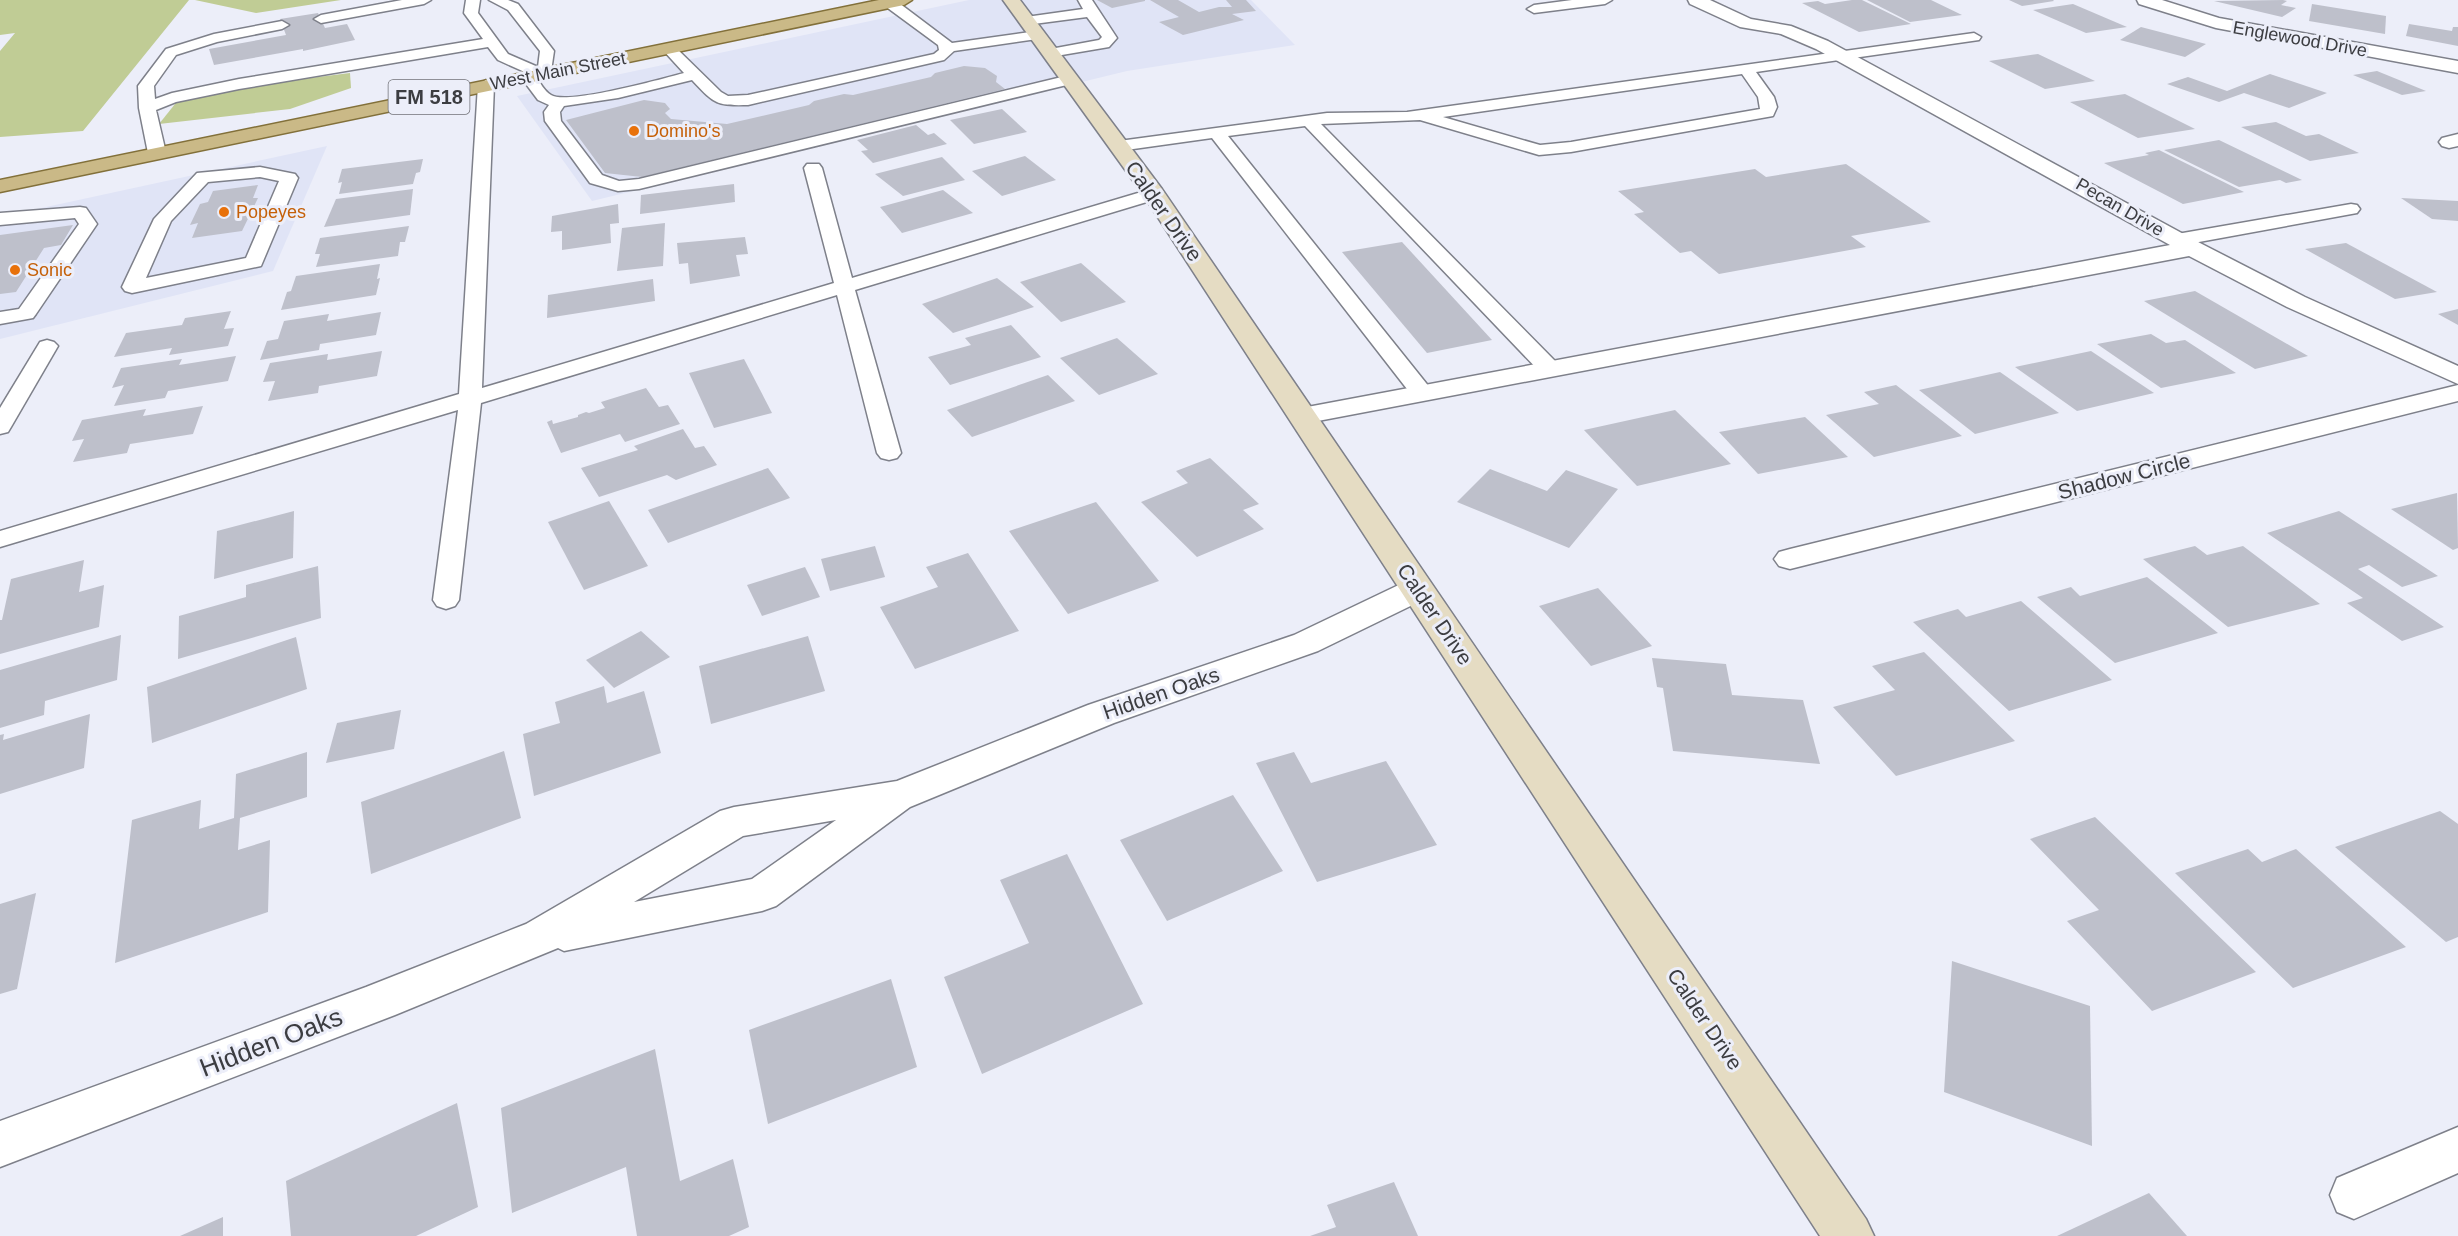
<svg xmlns="http://www.w3.org/2000/svg" width="2458" height="1236" viewBox="0 0 2458 1236" font-family="Helvetica,sans-serif">
<style>
.built{fill:#e0e4f6}
.green{fill:#c0cc95}
.building{fill:#bec0cb}
.lines{fill:none;stroke-linecap:round;stroke-linejoin:round}
.lane-casing{stroke:#7e808a;stroke-width:3}
.street-casing{stroke:#7e808a;stroke-width:3}
.secondary-casing{stroke:#7e808a;stroke-width:3}
.primary-casing{stroke:#82703a;stroke-width:3}
.lane{fill:#fff;fill-rule:evenodd}
.street{fill:#fff;fill-rule:evenodd}
.secondary{fill:#e5dcc3;fill-rule:evenodd}
.primary{fill:#cab987;fill-rule:evenodd}
.food-dot{fill:#e8710a;stroke:#eceef9;stroke-width:2}
.labels{text-anchor:middle;dominant-baseline:central;stroke-width:6;stroke-linejoin:round;paint-order:stroke}
.far-street-label{font-size:18px;fill:#3c3d41;stroke:#eceef9}
.far-food-label{font-size:18px;fill:#c56008;stroke:#eceef9;text-anchor:start}
.shield{fill:#eceef9;stroke:#717278;stroke-width:1.5}
.shield-label{font-size:20px;font-weight:bold;fill:#3c3d41}
.street-label{font-size:21px;fill:#3c3d41;stroke:#eceef9}
.near-street-label{font-size:26px;fill:#3c3d41;stroke:#eceef9}
</style>
<rect width="100%" height="100%" fill="#eceef9"/>
<!-- built -->
<g class="built">
<polygon points="969,0 1251,0 1295,45 1127,71 592,201 517,96"/>
<polygon points="327,146 273,271 0,339 0,217"/>
</g>
<!-- green -->
<g class="green">
<polygon points="0,0 189,0 83,131 0,137 0,51 15,33 0,35"/>
<polygon points="195,0 341,0 256,13"/>
<polygon points="350,73 351,88 290,109 159,124 183,94"/>
</g>
<!-- building -->
<g class="building">
<polygon points="1097,0 1145,0 1145,1 1112,8"/>
<polygon points="1150,0 1178,0 1199,12 1219,7 1232,7 1226,0 1246,0 1256,11 1232,14 1244,20 1183,35 1159,22 1179,17"/>
<polygon points="1852,0 1862,0 1911,24 1859,32 1802,3 1818,1 1825,4"/>
<polygon points="1867,0 1931,0 1962,15 1910,22"/>
<polygon points="2009,0 2053,0 2054,1 2022,6"/>
<polygon points="2283,0 2287,1 2281,5 2296,8 2282,17 2214,1"/>
<polygon points="2073,4 2127,27 2086,33 2033,10"/>
<polygon points="2312,4 2386,16 2385,34 2309,21"/>
<polygon points="318,13 325,28 347,24 355,40 303,51 303,49 214,65 209,49 286,35 280,19"/>
<polygon points="2409,24 2452,31 2453,27 2458,27 2458,46 2406,36"/>
<polygon points="2141,27 2206,44 2185,57 2120,40"/>
<polygon points="2038,54 2095,81 2045,89 1989,61"/>
<polygon points="964,66 985,68 997,76 996,82 1005,89 642,177 605,173 566,120 644,100 665,103 670,109 665,113 671,119 727,124 809,105 814,101 844,94 853,95 931,77 935,73"/>
<polygon points="2377,71 2426,91 2402,95 2353,75"/>
<polygon points="2270,74 2327,93 2289,108 2244,93 2219,102 2167,84 2188,77 2227,91"/>
<polygon points="2125,94 2195,129 2138,138 2070,102"/>
<polygon points="1002,109 1027,132 974,144 950,120"/>
<polygon points="2276,122 2306,136 2319,134 2359,153 2310,161 2241,127"/>
<polygon points="916,125 928,135 934,133 947,144 873,163 861,151 868,150 857,140"/>
<polygon points="2219,140 2302,180 2286,183 2280,180 2239,187 2164,150"/>
<polygon points="2159,150 2244,192 2183,204 2104,163 2149,155 2145,153"/>
<polygon points="1025,156 1056,180 1002,196 972,171"/>
<polygon points="942,157 965,180 903,196 875,174"/>
<polygon points="423,159 420,172 416,173 413,184 339,194 342,182 338,183 342,169"/>
<polygon points="1846,164 1931,222 1851,236 1866,247 1719,274 1691,251 1680,253 1634,214 1644,212 1618,191 1755,169 1766,177"/>
<polygon points="734,184 735,202 640,214 641,195"/>
<polygon points="258,185 253,198 258,198 242,231 192,238 198,223 190,225 200,204 208,202 213,191"/>
<polygon points="413,189 410,215 324,227 336,199"/>
<polygon points="943,190 973,213 902,233 880,207"/>
<polygon points="2401,198 2458,201 2458,221 2432,219"/>
<polygon points="618,204 619,223 610,224 611,243 562,250 562,231 551,232 552,216"/>
<polygon points="665,223 663,266 617,271 622,228"/>
<polygon points="73,225 61,245 44,248 16,292 0,294 0,235"/>
<polygon points="409,226 405,242 400,242 398,256 316,267 320,254 315,254 320,238"/>
<polygon points="745,237 748,254 736,255 740,276 690,284 688,263 679,264 677,243"/>
<polygon points="1402,242 1492,340 1427,353 1342,252"/>
<polygon points="2346,243 2437,292 2395,299 2305,249"/>
<polygon points="1081,263 1126,302 1061,322 1020,282"/>
<polygon points="380,264 377,279 380,278 376,295 281,310 287,292 291,291 296,276"/>
<polygon points="997,278 1034,307 953,333 922,304"/>
<polygon points="653,279 655,301 547,318 548,295"/>
<polygon points="2195,291 2308,356 2255,369 2144,301"/>
<polygon points="2458,309 2458,325 2438,314"/>
<polygon points="231,311 224,329 234,328 228,346 169,355 172,348 114,357 126,333 182,325 185,318"/>
<polygon points="381,312 376,335 320,344 319,350 260,360 267,341 278,339 284,321 329,314 327,321"/>
<polygon points="1011,325 1041,357 950,385 928,357 971,345 965,338"/>
<polygon points="2151,334 2166,343 2185,340 2236,373 2161,388 2097,344"/>
<polygon points="1117,338 1158,374 1099,395 1060,358"/>
<polygon points="382,351 377,376 319,386 318,393 268,401 275,381 263,382 270,363 328,354 327,360"/>
<polygon points="2091,351 2154,393 2077,411 2015,367"/>
<polygon points="236,356 228,381 168,391 165,398 114,406 124,385 112,388 121,368 182,359 179,365"/>
<polygon points="744,359 772,413 714,428 689,373"/>
<polygon points="2000,372 2059,413 1975,434 1919,390"/>
<polygon points="1048,375 1075,401 972,437 947,410"/>
<polygon points="1896,385 1962,436 1874,457 1826,415 1879,404 1864,392"/>
<polygon points="646,388 659,407 668,405 680,424 625,442 620,434 561,453 547,422 552,420 553,424 578,417 578,415 586,412 589,413 605,408 601,402"/>
<polygon points="203,406 193,434 130,444 127,453 73,462 84,439 72,441 82,420 146,409 143,416"/>
<polygon points="1675,410 1731,464 1637,486 1584,430"/>
<polygon points="1805,417 1848,457 1758,474 1719,432"/>
<polygon points="683,429 695,448 704,446 717,465 676,480 667,475 599,497 581,468 638,450 634,446"/>
<polygon points="1210,458 1259,504 1243,510 1264,529 1197,557 1141,502 1188,483 1176,471"/>
<polygon points="768,468 790,498 668,543 648,510"/>
<polygon points="1490,469 1547,491 1566,470 1618,489 1569,548 1457,502"/>
<polygon points="2457,493 2458,548 2453,550 2391,509"/>
<polygon points="609,501 648,566 584,590 548,522"/>
<polygon points="1096,502 1159,581 1068,614 1009,531"/>
<polygon points="294,511 293,558 214,579 217,531"/>
<polygon points="2339,511 2438,576 2402,587 2369,565 2358,569 2444,627 2402,641 2347,603 2363,598 2267,533"/>
<polygon points="875,546 885,577 830,591 821,559"/>
<polygon points="2195,546 2207,555 2243,546 2320,604 2228,627 2143,559"/>
<polygon points="968,553 1019,631 915,669 880,607 938,587 926,567"/>
<polygon points="84,560 79,592 104,585 99,627 0,654 0,620 2,620 11,579"/>
<polygon points="318,566 321,618 178,659 179,616 246,597 246,585"/>
<polygon points="805,567 820,597 762,616 747,585"/>
<polygon points="2147,577 2218,633 2115,663 2037,597 2071,587 2080,596"/>
<polygon points="1598,588 1652,646 1591,666 1539,606"/>
<polygon points="2021,601 2112,680 2009,711 1913,622 1958,609 1966,617"/>
<polygon points="641,631 670,657 614,688 586,660"/>
<polygon points="121,635 117,680 45,701 44,715 0,728 0,670"/>
<polygon points="808,636 825,691 711,724 699,666"/>
<polygon points="296,637 307,689 152,743 147,687"/>
<polygon points="1924,652 2015,741 1896,776 1833,707 1895,690 1872,666"/>
<polygon points="1652,658 1726,664 1732,695 1803,700 1820,764 1673,751 1663,688 1657,687"/>
<polygon points="604,686 607,703 644,691 661,753 534,796 523,734 560,723 555,702"/>
<polygon points="401,710 394,749 326,763 337,723"/>
<polygon points="90,714 84,768 0,794 0,735 4,734 3,740"/>
<polygon points="504,751 521,818 371,874 361,802"/>
<polygon points="307,752 307,797 240,818 238,850 270,840 268,912 115,963 132,820 201,800 199,829 234,818 236,774"/>
<polygon points="1294,752 1311,783 1386,761 1437,845 1317,882 1256,763"/>
<polygon points="1233,795 1283,871 1167,921 1120,840"/>
<polygon points="2440,811 2458,824 2458,937 2446,942 2335,847"/>
<polygon points="2095,817 2256,972 2152,1011 2067,921 2099,910 2030,839"/>
<polygon points="2248,849 2262,862 2296,849 2406,947 2293,988 2175,873"/>
<polygon points="1067,854 1143,1004 982,1074 944,977 1029,943 1000,880"/>
<polygon points="36,893 17,989 0,994 0,904"/>
<polygon points="1952,961 2090,1006 2092,1146 1944,1092"/>
<polygon points="891,979 917,1067 768,1124 749,1030"/>
<polygon points="655,1049 680,1181 733,1159 749,1227 729,1236 637,1236 626,1167 512,1213 501,1108"/>
<polygon points="457,1103 478,1207 416,1236 291,1236 286,1181"/>
<polygon points="1394,1182 1418,1236 1310,1236 1336,1227 1327,1205"/>
<polygon points="2149,1193 2187,1236 2057,1236"/>
<polygon points="223,1217 223,1236 180,1236"/>
</g>
<g class="lines">
<!-- lane casing -->
<g class="lane-casing">
<g id="lane">
<polygon points="402,0 431,0 424,4 321,23 314,19 321,15"/>
<path d="M466,0H480L478,13L508,54L538,67L540,51L508,10L489,0H508L518,4L554,51L550,78L545,80L536,77C540,82 544,91 551,95C567,105 662,79 684,73L662,49L669,45L674,46L721,92L728,96L748,95L934,54L939,50L938,45L885,6L883,3L885,0H895L952,43L1037,31L1044,35L1037,39L954,51L944,60L748,105C715,106 714,103 692,80L618,98L564,106L560,112L561,121L602,175L619,181L639,179L1070,75L1078,80L1075,83L639,189L618,191L590,183L545,121L544,112L549,105L538,100L523,80L520,77L527,73L498,60L488,47L239,89L176,102L156,110L166,153L163,157H151L148,153L139,108L138,86L166,49L214,34L282,21L289,25L282,29L217,42L176,55L154,86L155,99L172,93L239,79L483,39L464,13Z"/>
<polygon points="1078,0 1092,0 1117,38 1109,47 1050,57 1045,56 1043,53 1045,50 1099,40 1102,37 1087,17 1026,25 1019,21 1026,17 1083,9"/>
<polygon points="1572,0 1612,0 1605,4 1534,13 1527,9 1534,5"/>
<path d="M1974,33L1981,37L1979,40L1756,72L1774,97L1777,107L1773,116L1571,152L1539,155L1420,120L1321,124L1558,364L1561,369L1558,374L1550,375L1542,374L1305,126L1228,136L1430,388L1433,393L1430,398L1422,400L1414,398L1212,138L1119,151L1111,146L1119,141L1327,113L1407,112ZM1742,74L1758,97L1760,109L1571,142L1540,145L1443,117Z"/>
<polygon points="486,80 494,85 482,388 834,283 804,168 807,164 819,164 822,168 852,278 1148,190 1160,190 1163,194 1160,198 855,290 901,453 897,458 889,460 881,458 877,453 837,295 481,403 459,600 455,606 446,609 437,606 433,600 458,410 0,547 0,531 459,394 478,85"/>
<path d="M260,167L295,174L298,178L261,266L132,293L125,291L122,287L154,219L197,173ZM260,177L279,181L246,258L146,278L171,221L208,182Z"/>
<polygon points="2351,204 2357,205 2360,209 2357,213 2177,246 2170,244 2168,240 2170,236 2177,234"/>
<polygon points="80,207 86,208 97,224 36,314 33,318 0,324 0,312 19,309 79,224 75,218 0,225 0,213"/>
<polygon points="47,340 54,342 58,346 11,427 8,432 0,434 0,408 40,342"/>
</g>
</g>
<!-- street casing -->
<g class="street-casing">
<g id="street">
<polygon points="1688,0 1710,0 1751,19 1791,26 1828,41 2200,243 2305,297 2458,366 2458,384 2287,307 2189,256 1302,424 1292,422 1288,416 1292,410 1302,408 2170,245 1816,49 1781,34 1740,27 1690,4"/>
<polygon points="2137,0 2162,0 2219,18 2458,61 2458,73 2216,28 2139,4"/>
<polygon points="2458,134 2458,146 2449,148 2442,146 2439,142 2442,138"/>
<polygon points="2458,385 2458,401 1790,569 1779,566 1774,559 1779,552 1790,549"/>
<path d="M1418,578L1429,581L1434,589L1429,597L1318,651L1114,723L910,807L776,906L762,911L564,951L558,948L395,1015L0,1167V1121L366,987L526,924L720,811L734,807L897,781L1088,705L1294,635L1407,581ZM836,820L752,879L634,902L743,836Z"/>
<polygon points="2458,1127 2458,1173 2354,1219 2337,1212 2330,1195 2337,1178"/>
</g>
</g>
<!-- secondary casing -->
<g class="secondary-casing">
<polygon id="secondary" points="1003,0 1020,0 1162,189 1866,1219 1874,1236 1820,1236 1144,196"/>
</g>
<!-- primary casing -->
<g class="primary-casing">
<polygon id="primary" points="879,0 912,0 904,5 0,192 0,180"/>
</g>
<!-- lane -->
<use href="#lane" class="lane"/>
<!-- street -->
<use href="#street" class="street"/>
<!-- secondary -->
<use href="#secondary" class="secondary"/>
<!-- primary -->
<use href="#primary" class="primary"/>
</g>
<!-- markers -->
<g class="food-dot">
<circle cx="634" cy="131" r="6"/>
<circle cx="224" cy="212" r="6"/>
<circle cx="15" cy="270" r="6"/>
</g>
<g class="labels">
<!-- far-street labels -->
<g class="far-street-label">
<text transform="translate(2300 39) rotate(10)">Englewood Drive</text>
<text transform="translate(558 71) rotate(-11)">West Main Street</text>
<text transform="translate(2120 207) rotate(30)">Pecan Drive</text>
</g>
<!-- far-food labels -->
<g class="far-food-label">
<text x="646" y="131">Domino's</text>
<text x="236" y="212">Popeyes</text>
<text x="27" y="270">Sonic</text>
</g>
<!-- shield labels -->
<rect class="shield" x="388.5" y="80" width="81" height="34" rx="4.5"/>
<g class="shield-label">
<text x="429" y="97">FM 518</text>
</g>
<!-- street labels -->
<g class="street-label">
<text transform="translate(1164 211) rotate(55)">Calder Drive</text>
<text transform="translate(2124 476) rotate(-14)">Shadow Circle</text>
<text transform="translate(1435 614) rotate(56)">Calder Drive</text>
<text transform="translate(1161 693) rotate(-19)">Hidden Oaks</text>
<text transform="translate(1705 1019) rotate(56)">Calder Drive</text>
</g>
<!-- near-street labels -->
<g class="near-street-label">
<text transform="translate(271 1042) rotate(-21)">Hidden Oaks</text>
</g>
</g>
</svg>
